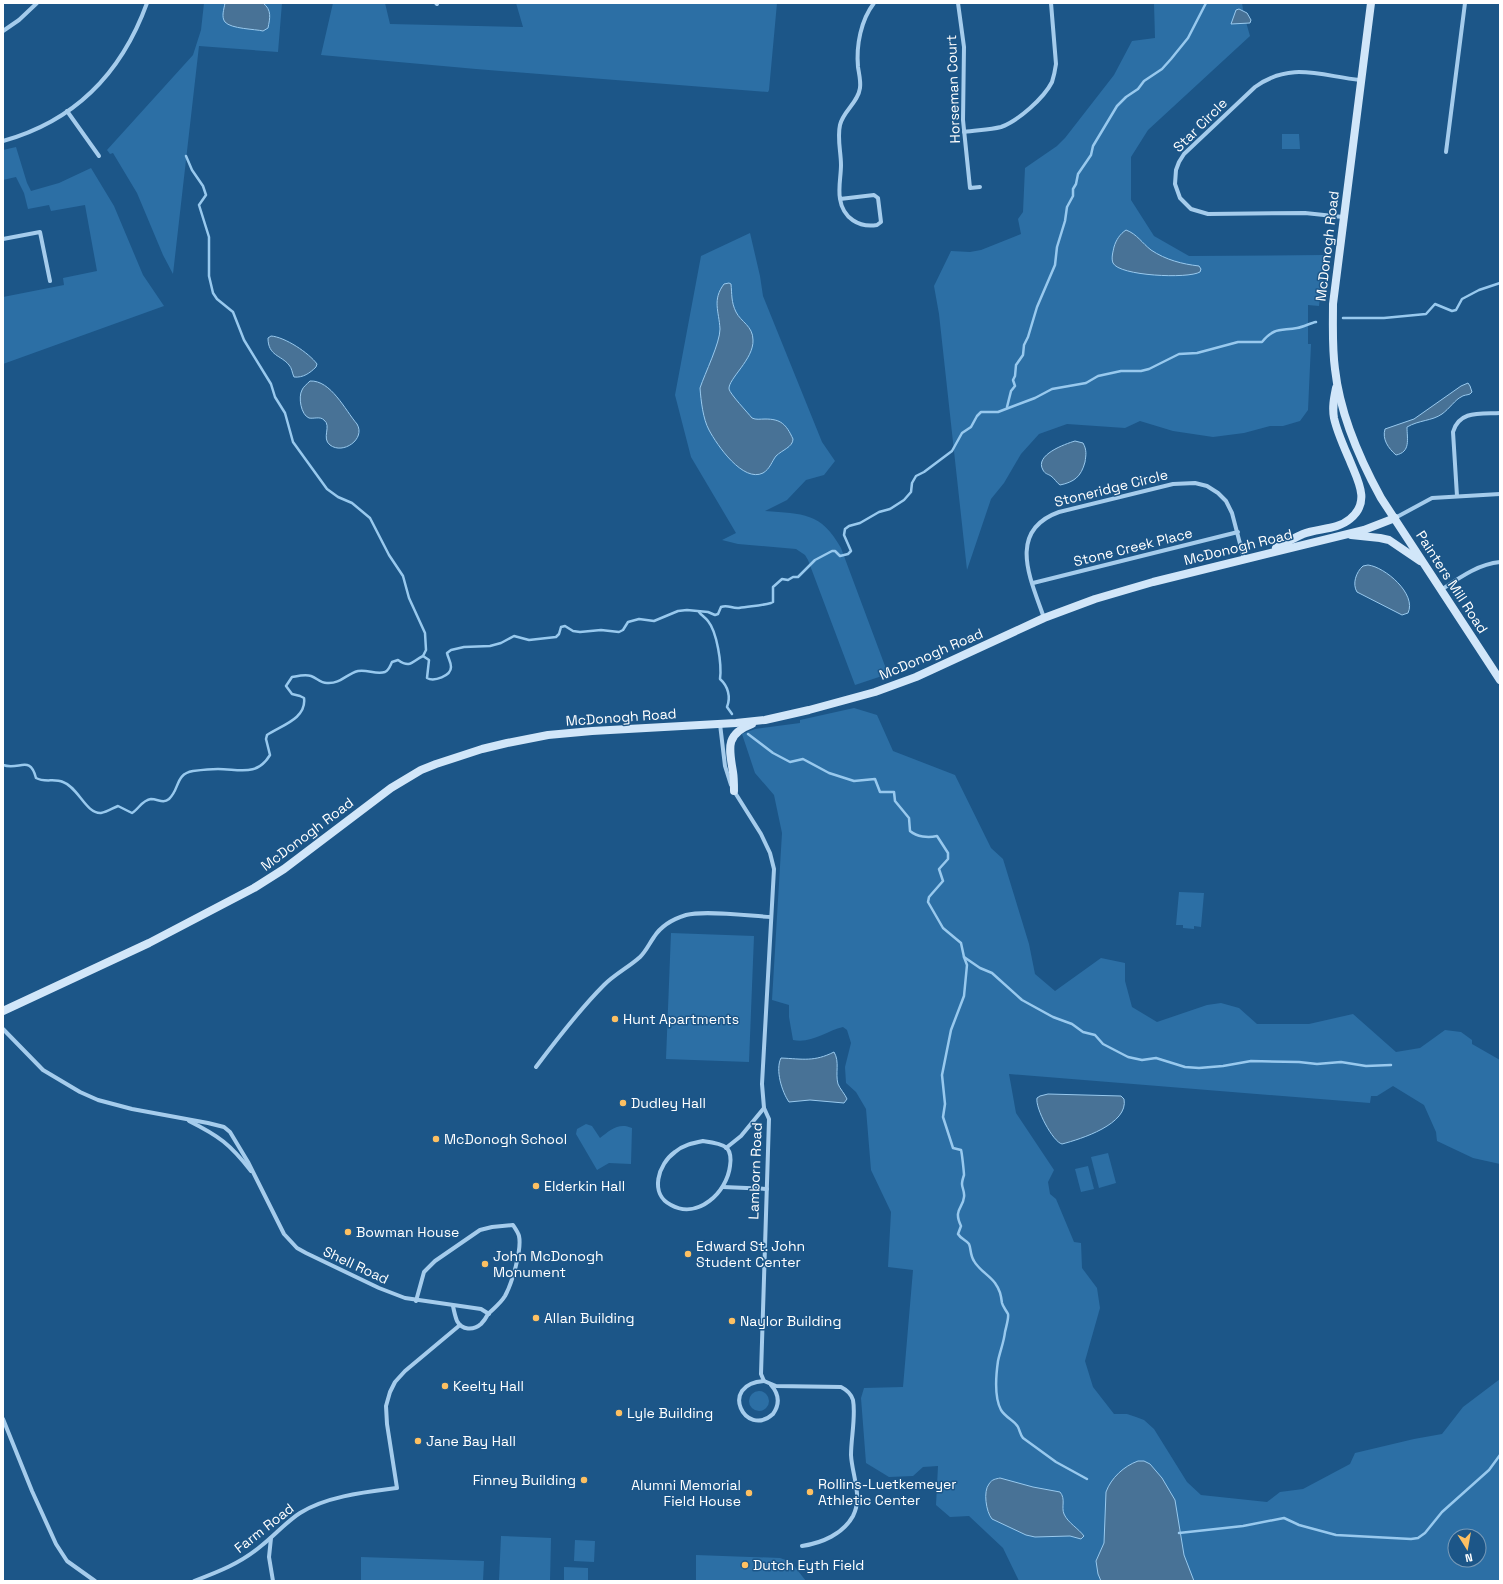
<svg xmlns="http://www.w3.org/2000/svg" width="1503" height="1584" viewBox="0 0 1503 1584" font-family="'Space Grotesk',sans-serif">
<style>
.green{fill:#2c6fa5;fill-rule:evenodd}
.water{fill:#487296;stroke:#98c9ee}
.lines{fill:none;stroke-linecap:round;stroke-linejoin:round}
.stream{stroke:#98c9ee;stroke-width:2.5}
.street{stroke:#a5ccec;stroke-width:4}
.secondary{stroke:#d1e6f9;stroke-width:8}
.poi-dot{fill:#fdc062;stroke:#1c5688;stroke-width:1.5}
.labels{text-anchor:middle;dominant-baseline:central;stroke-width:3;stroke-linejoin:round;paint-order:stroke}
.street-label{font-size:14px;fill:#fff;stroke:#1c5688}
.poi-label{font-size:14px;fill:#fff;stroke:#1c5688;text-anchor:start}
</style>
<rect width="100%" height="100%" fill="#1c5688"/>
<!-- green -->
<g class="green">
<polygon points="204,3 282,3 278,52 199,46 173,274 163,255 137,193 113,153 110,154 107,150 193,55 201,30"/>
<polygon points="333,3 385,3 390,24 523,27 516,3 777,3 769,90 768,92 476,69 321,55"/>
<polygon points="1154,3 1242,3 1244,15 1250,36 1148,130 1131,157 1131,200 1154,236 1189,256 1325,255 1319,306 1308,305 1308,344 1311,344 1308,410 1300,421 1283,426 1270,426 1244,433 1213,437 1173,431 1140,421 1125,428 1067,424 1039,434 1021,454 1004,483 991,499 967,570 939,314 934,286 951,251 970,252 981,250 1021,234 1018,219 1023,212 1025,168 1057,146 1065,138 1114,75 1132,41 1155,38"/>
<polygon points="1282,134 1299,134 1300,149 1282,149"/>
<polygon points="16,147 27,183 31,191 59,183 91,168 114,206 143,275 164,306 3,364 3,297 64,285 63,278 97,271 85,205 51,211 49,205 28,209 24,193 16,177 3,180 3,150"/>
<path d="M750,233L760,276L763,296L822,442L835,461L824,475L806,480L787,500L765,511C803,514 821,512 841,548L888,674L855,685L808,560L805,555L796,549L738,544L722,540L736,533L691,457L675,395L701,256Z"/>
<path d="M854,708L877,715L893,751L955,775L991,848L1003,859L1029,944L1035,974L1055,991L1101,958L1125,963V981L1132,1007L1157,1022L1207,1005L1221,1003L1239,1008L1257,1024H1309L1353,1014L1396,1052L1420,1048L1445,1030L1461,1032L1472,1040V1044L1500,1060V1164L1473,1158L1437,1141L1436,1132L1424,1105L1393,1086L1377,1096H1371L1370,1103L1009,1074L1016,1113L1054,1170L1048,1182L1050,1194L1056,1199L1074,1242L1081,1243L1082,1268L1097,1288L1100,1308L1085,1361L1093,1387L1114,1414H1127L1136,1417L1144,1420L1154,1429L1187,1482L1201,1495L1267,1502L1280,1492L1303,1489L1350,1464L1355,1453L1414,1439L1442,1434L1463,1407L1500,1379V1581H1019L1003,1548L969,1516L950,1517L936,1505L938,1466L923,1467L913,1476L889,1477L866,1463L861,1398L864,1388L903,1387L913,1270L888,1267L891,1212L871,1170L866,1109L856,1092L846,1083L845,1067L851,1043L847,1030L843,1027C826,1031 811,1044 793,1040L789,1017V1005L772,1000L782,833L774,795L755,773L742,734L755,729L800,723V720ZM1455,1536H1479V1560H1455Z"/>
<polygon points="1179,892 1204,893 1201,927 1194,926 1194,929 1183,928 1183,925 1176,925"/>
<polygon points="671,933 754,936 749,1062 666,1059"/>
<path d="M586,1124L592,1126L600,1138C610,1130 619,1122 632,1128L631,1164L609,1163L597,1170L576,1134L577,1129Z"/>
<polygon points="1108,1153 1116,1183 1099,1188 1091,1157"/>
<polygon points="1088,1166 1094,1189 1081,1192 1075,1169"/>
<circle cx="759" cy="1401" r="10"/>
<polygon points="501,1536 551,1538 550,1581 499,1581"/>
<polygon points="575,1540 595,1541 594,1562 574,1561"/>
<polygon points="696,1555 780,1558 791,1562 806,1581 696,1581"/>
<polygon points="361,1557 484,1561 483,1581 361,1581"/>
<polygon points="564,1567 588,1568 588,1580 564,1580"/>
</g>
<!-- water -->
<g class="water">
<path d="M225,3H263C272,10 270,18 268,28L263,31C255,29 231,29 225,22C221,17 224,9 225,3Z"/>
<polygon points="1239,9 1247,13 1251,20 1250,23 1231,24 1236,10"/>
<path d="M1126,230C1137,234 1142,243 1151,250C1166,260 1182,264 1199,266L1201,269L1200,272C1188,279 1119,276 1113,263C1111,258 1113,252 1114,247C1116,240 1120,234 1126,230Z"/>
<path d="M729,283L731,284C732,294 731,302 736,312C741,322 753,326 753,340C754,359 728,379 729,389C730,394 748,413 752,418C756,420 760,419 765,419C781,419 786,424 793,439C793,447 782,450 776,456C772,461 770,469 763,473C743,483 717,445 709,430C703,419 701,401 700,388C705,373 720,343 720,329C719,311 712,300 724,284Z"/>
<path d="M271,336C285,337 309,353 317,364L316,367C310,373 303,378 294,377C292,373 292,368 289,365C281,355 268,356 268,338Z"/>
<path d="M310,381C331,380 345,410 357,424C366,439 343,455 330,445C321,438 332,426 324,420C320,416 314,419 309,418C301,415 298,397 302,390C303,387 307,384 310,381Z"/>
<path d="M1468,383L1470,386L1472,392L1470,394C1468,395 1463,395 1461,397C1456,399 1449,409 1442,414C1432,421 1419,420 1407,427C1407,439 1411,452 1396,455C1388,448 1382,439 1385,429L1414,419L1461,386Z"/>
<path d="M1075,441L1083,443C1087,450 1086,455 1085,462C1081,477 1074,482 1060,485C1056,482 1055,479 1051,476C1048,474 1045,474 1043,470C1034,455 1065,444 1075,441Z"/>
<path d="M1368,565C1385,567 1417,594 1408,613L1402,615L1357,592C1352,584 1356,572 1363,566Z"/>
<path d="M834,1052C840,1062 835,1073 838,1084C840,1089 845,1094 847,1099L844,1103L810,1100L789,1102C782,1092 775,1070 781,1058C803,1059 814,1062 834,1052Z"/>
<path d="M1048,1094L1121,1096L1124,1099C1129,1124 1081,1139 1062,1144C1053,1142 1035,1108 1037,1098L1040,1096Z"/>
<path d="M1138,1461H1144L1150,1464L1162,1478L1175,1500L1184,1555L1194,1581H1101L1098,1574L1096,1561L1104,1543L1106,1492C1111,1478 1124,1466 1138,1461Z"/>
<path d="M1000,1478L1033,1487L1060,1492C1066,1499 1061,1507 1064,1514C1068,1523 1078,1528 1084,1536L1081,1539L1070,1536L1035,1537L1026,1535L992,1519C986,1512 983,1491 989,1484C992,1479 996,1479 1000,1478Z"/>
</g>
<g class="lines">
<!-- stream -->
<g class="stream">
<polyline points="186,156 192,170 203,186 206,195 199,205 209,237 209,276 213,293 217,299 233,312 244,340 271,384 275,397 285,413 293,442 327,489 338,497 352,503 370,518 389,555 403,576 409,598 425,633 426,650 423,656"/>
<polyline points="1343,318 1384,318 1426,314 1435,304 1452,311 1456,310 1462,299 1479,290 1500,283"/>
<polyline points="1007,407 1011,391 1015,386 1013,380 1015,376 1016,365 1023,355 1024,345 1028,337 1037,307 1055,265 1057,247 1065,221 1067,207 1073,196 1073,189 1076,184 1078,174 1091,155 1093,146 1117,106 1126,97 1138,89 1144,81 1162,69 1171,59 1188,38 1206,3"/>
<path d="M699,612C701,615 706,618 708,621C717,632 722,664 720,679C728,686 731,697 727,707L732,714"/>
<path d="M748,734L773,753L790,762L803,759L829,773L854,781L875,779L880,792H894L895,801L909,818L910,831C917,837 928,838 937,836L948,853V859L939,869L943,881L929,897L928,902L943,928L961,943L964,957L967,965L964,996L951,1030L942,1075L945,1104L943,1117L953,1148L961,1150C962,1153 964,1173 964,1175C963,1178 962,1181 962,1184C962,1188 965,1192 964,1197C963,1209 953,1209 961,1226L958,1234C961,1239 966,1240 969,1244C971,1248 970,1255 974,1261C979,1270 989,1275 995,1283C1000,1290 1001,1295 1002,1303C1003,1307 1006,1310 1008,1314C1009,1318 1006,1327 1005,1332C1004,1342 1000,1351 998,1361C996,1375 994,1397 1001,1410C1006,1418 1014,1420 1018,1427C1020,1431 1020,1434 1023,1438L1056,1462L1087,1479"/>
<path d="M3,765C19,771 30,754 36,778C45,783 54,778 63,782C78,787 86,814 101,813C107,812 113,808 118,806L132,813C139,809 142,800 151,799C158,799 163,804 169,799C180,789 175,774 193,771C201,770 210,769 218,769C239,769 257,777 270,755L266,739L267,735C280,726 307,719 304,698L300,696L292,694L286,686L292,677C298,676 305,674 311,676C317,678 320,683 327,683C341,684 346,674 358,671C367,669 376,675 385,672C389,670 390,666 392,662L398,660C411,669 412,661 423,656L429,660L427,678C434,682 451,676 451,667C451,662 448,658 447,653L451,650L464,647L490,646L501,643L514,636L529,640L556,637L559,634L561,627L565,626L573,631L580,632L601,630L619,632L623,630L628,622L639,619L654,621L678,611L687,610L708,612L715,615L718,614L721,607C728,604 732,609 739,608C750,606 760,606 771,603L773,602V587L782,579L788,580L793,577H798L815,560L832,551H835L840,556L848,554L851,551L844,535L845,529L849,526L860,523L879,512L890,509L904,500L911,492L912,483L916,476L924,472L952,451L962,433L971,427L977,416L981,412H998L1035,398L1052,389L1086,383L1098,376L1121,371H1141L1149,369L1179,354L1197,353L1238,342H1262C1274,327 1281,331 1297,328C1304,327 1310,323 1316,322"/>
<polyline points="964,957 980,968 992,973 1022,1000 1053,1017 1072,1024 1083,1032 1095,1035 1103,1044 1128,1057 1142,1060 1156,1058 1185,1067 1199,1068 1223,1066 1251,1061 1299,1062 1317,1064 1341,1062 1366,1066 1391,1065"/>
<polyline points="1179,1533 1243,1526 1284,1518 1299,1525 1336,1535 1411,1539 1418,1538 1425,1533 1442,1512 1489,1470 1500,1455"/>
</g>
<!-- street -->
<g class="street">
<polyline points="436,3 437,4"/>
<polyline points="958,3 964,47 963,120 970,188 980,187"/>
<polyline points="3,31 19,20 37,3"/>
<polyline points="67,111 99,156"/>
<path d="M964,132C976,130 989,130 1001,127C1018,121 1044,98 1052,82C1054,76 1055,71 1056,64L1051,3"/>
<path d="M3,141C75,121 122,72 147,3"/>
<polyline points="1446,152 1465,3"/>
<path d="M840,199L874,195L878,198L881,222L877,225C859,228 843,218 840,199C838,188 841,176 841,165C841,152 837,138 840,125C843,111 858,103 860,88C861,81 859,74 858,67C856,45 861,20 874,3"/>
<path d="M1343,217L1305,213L1208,214L1191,209L1180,198L1175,184L1176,170L1179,162L1184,154L1255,87C1291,61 1321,76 1360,80"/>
<polyline points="3,239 40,232 50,281"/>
<path d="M1457,496L1453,432C1459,410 1481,414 1500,413"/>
<polyline points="1395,518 1432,498 1500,494"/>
<polyline points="1033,583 1238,532"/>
<path d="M1441,590C1459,578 1478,564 1500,562"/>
<path d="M1044,618C1031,580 1006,531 1059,512L1173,484L1195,483L1207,486L1218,493L1226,501L1232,513L1244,559"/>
<polyline points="720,724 725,766 731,785"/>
<path d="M734,791L761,834L770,853L774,869L762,1084L764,1108L769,1119L761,1374L764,1381L776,1386L841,1387C847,1390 851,1393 853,1400C856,1416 851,1438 851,1455C852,1475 863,1497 853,1516C843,1534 822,1543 802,1546"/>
<polyline points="3,1029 43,1070 80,1092 98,1100 132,1109 208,1123 224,1127 230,1132 248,1162 284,1234 297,1248 306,1253 379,1288 405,1298 481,1309 489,1314"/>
<path d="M536,1067C557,1039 579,1010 604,985C615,974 629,967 640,957C646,951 649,944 654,937C661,926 673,919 686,915C705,910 750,916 771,917"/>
<path d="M189,1121C219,1136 230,1144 251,1171"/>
<path d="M703,1141C711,1142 721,1143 727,1148C731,1153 731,1160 730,1166C727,1192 698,1220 671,1205C649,1194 658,1164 675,1152C683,1145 693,1143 703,1141Z"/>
<polyline points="726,1148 741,1136 764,1108"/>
<polyline points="723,1187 767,1189"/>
<path d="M416,1301L424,1272L435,1261L480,1230L492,1227L513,1225C515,1228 518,1232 519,1236C522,1250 512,1283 505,1296C500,1304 494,1308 488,1314C486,1318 484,1321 481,1324C473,1331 462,1330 457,1321C455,1316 454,1311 453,1306"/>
<path d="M764,1381C718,1384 745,1439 773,1414C780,1404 779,1394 771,1385"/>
<polyline points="3,1419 32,1491 56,1544 67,1561 95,1581"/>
<polyline points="271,1538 269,1557 273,1581"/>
<path d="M194,1581C218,1572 241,1563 261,1546C274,1536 286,1522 300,1513C327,1496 366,1492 397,1488L387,1424L386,1406L390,1392L395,1382L405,1371L460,1325"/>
</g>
<!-- secondary -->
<g class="secondary">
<path d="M1371,3L1333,304C1333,326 1332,347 1335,369C1340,415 1359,458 1381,498L1500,680"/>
<polyline points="1351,535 1380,538 1389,540 1420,561"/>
<path d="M1276,548C1285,543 1294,538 1303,534C1318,528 1337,530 1350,519C1371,502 1358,481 1350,461C1344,447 1337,432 1334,418C1332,407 1334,398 1336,388"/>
<path d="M734,791C734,785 734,778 733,772C729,748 725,734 752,724"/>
<polyline points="3,1011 149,943 254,888 284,869 391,788 421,770 436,764 482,749 507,743 548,735 592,731 736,723 765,720 809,710 875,692 916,677 1044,618 1095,599 1153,582 1364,530 1395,518"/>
</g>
</g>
<!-- markers -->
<g class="poi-dot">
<circle cx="615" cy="1019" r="4"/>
<circle cx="623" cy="1103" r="4"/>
<circle cx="436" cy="1139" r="4"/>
<circle cx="536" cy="1186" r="4"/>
<circle cx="348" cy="1232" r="4"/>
<circle cx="688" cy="1254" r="4"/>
<circle cx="485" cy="1264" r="4"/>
<circle cx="536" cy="1318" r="4"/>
<circle cx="732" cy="1321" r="4"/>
<circle cx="445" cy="1386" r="4"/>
<circle cx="619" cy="1413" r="4"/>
<circle cx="418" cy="1441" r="4"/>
<circle cx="584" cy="1480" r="4"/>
<circle cx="810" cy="1492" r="4"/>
<circle cx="749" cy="1493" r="4"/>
<circle cx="745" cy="1565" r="4"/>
</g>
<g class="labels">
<!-- street labels -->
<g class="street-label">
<text transform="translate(953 89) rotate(-92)">Horseman Court</text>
<text transform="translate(1200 125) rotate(-45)">Star Circle</text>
<text transform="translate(1327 246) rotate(-83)">McDonogh Road</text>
<text transform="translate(1111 488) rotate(-14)">Stoneridge Circle</text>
<text transform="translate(1133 547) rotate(-14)">Stone Creek Place</text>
<text transform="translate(1238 547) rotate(-14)">McDonogh Road</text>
<text transform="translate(1452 582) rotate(57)">Painters Mill Road</text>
<text transform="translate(931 654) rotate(-23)">McDonogh Road</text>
<text transform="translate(621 717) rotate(-4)">McDonogh Road</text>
<text transform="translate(307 834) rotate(-37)">McDonogh Road</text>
<text transform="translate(755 1171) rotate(-88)">Lamborn Road</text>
<text transform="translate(356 1265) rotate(25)">Shell Road</text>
<text transform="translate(264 1528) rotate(-38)">Farm Road</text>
</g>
<!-- poi labels -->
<g class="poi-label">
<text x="623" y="1019">Hunt Apartments</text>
<text x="631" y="1103">Dudley Hall</text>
<text x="444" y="1139">McDonogh School</text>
<text x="544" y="1186">Elderkin Hall</text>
<text x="356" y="1232">Bowman House</text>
<text x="696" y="1246">Edward St. John<tspan x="696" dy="16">Student Center</tspan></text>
<text x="493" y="1256">John McDonogh<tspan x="493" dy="16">Monument</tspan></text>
<text x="544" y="1318">Allan Building</text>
<text x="740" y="1321">Naylor Building</text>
<text x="453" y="1386">Keelty Hall</text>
<text x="627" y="1413">Lyle Building</text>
<text x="426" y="1441">Jane Bay Hall</text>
<text x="576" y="1480" text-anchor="end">Finney Building</text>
<text x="818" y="1484">Rollins-Luetkemeyer<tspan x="818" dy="16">Athletic Center</tspan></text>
<text x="741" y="1485" text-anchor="end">Alumni Memorial<tspan x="741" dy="16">Field House</tspan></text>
<text x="753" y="1565">Dutch Eyth Field</text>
</g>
</g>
<!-- border -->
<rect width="1503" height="1584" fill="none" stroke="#ffffff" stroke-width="8"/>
<!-- north arrow -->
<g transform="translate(1467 1548) rotate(169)"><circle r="19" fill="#1c5688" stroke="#779ab8"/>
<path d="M0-3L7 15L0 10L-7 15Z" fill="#fdc062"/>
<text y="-6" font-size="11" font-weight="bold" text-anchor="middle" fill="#ffffff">N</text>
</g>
</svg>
